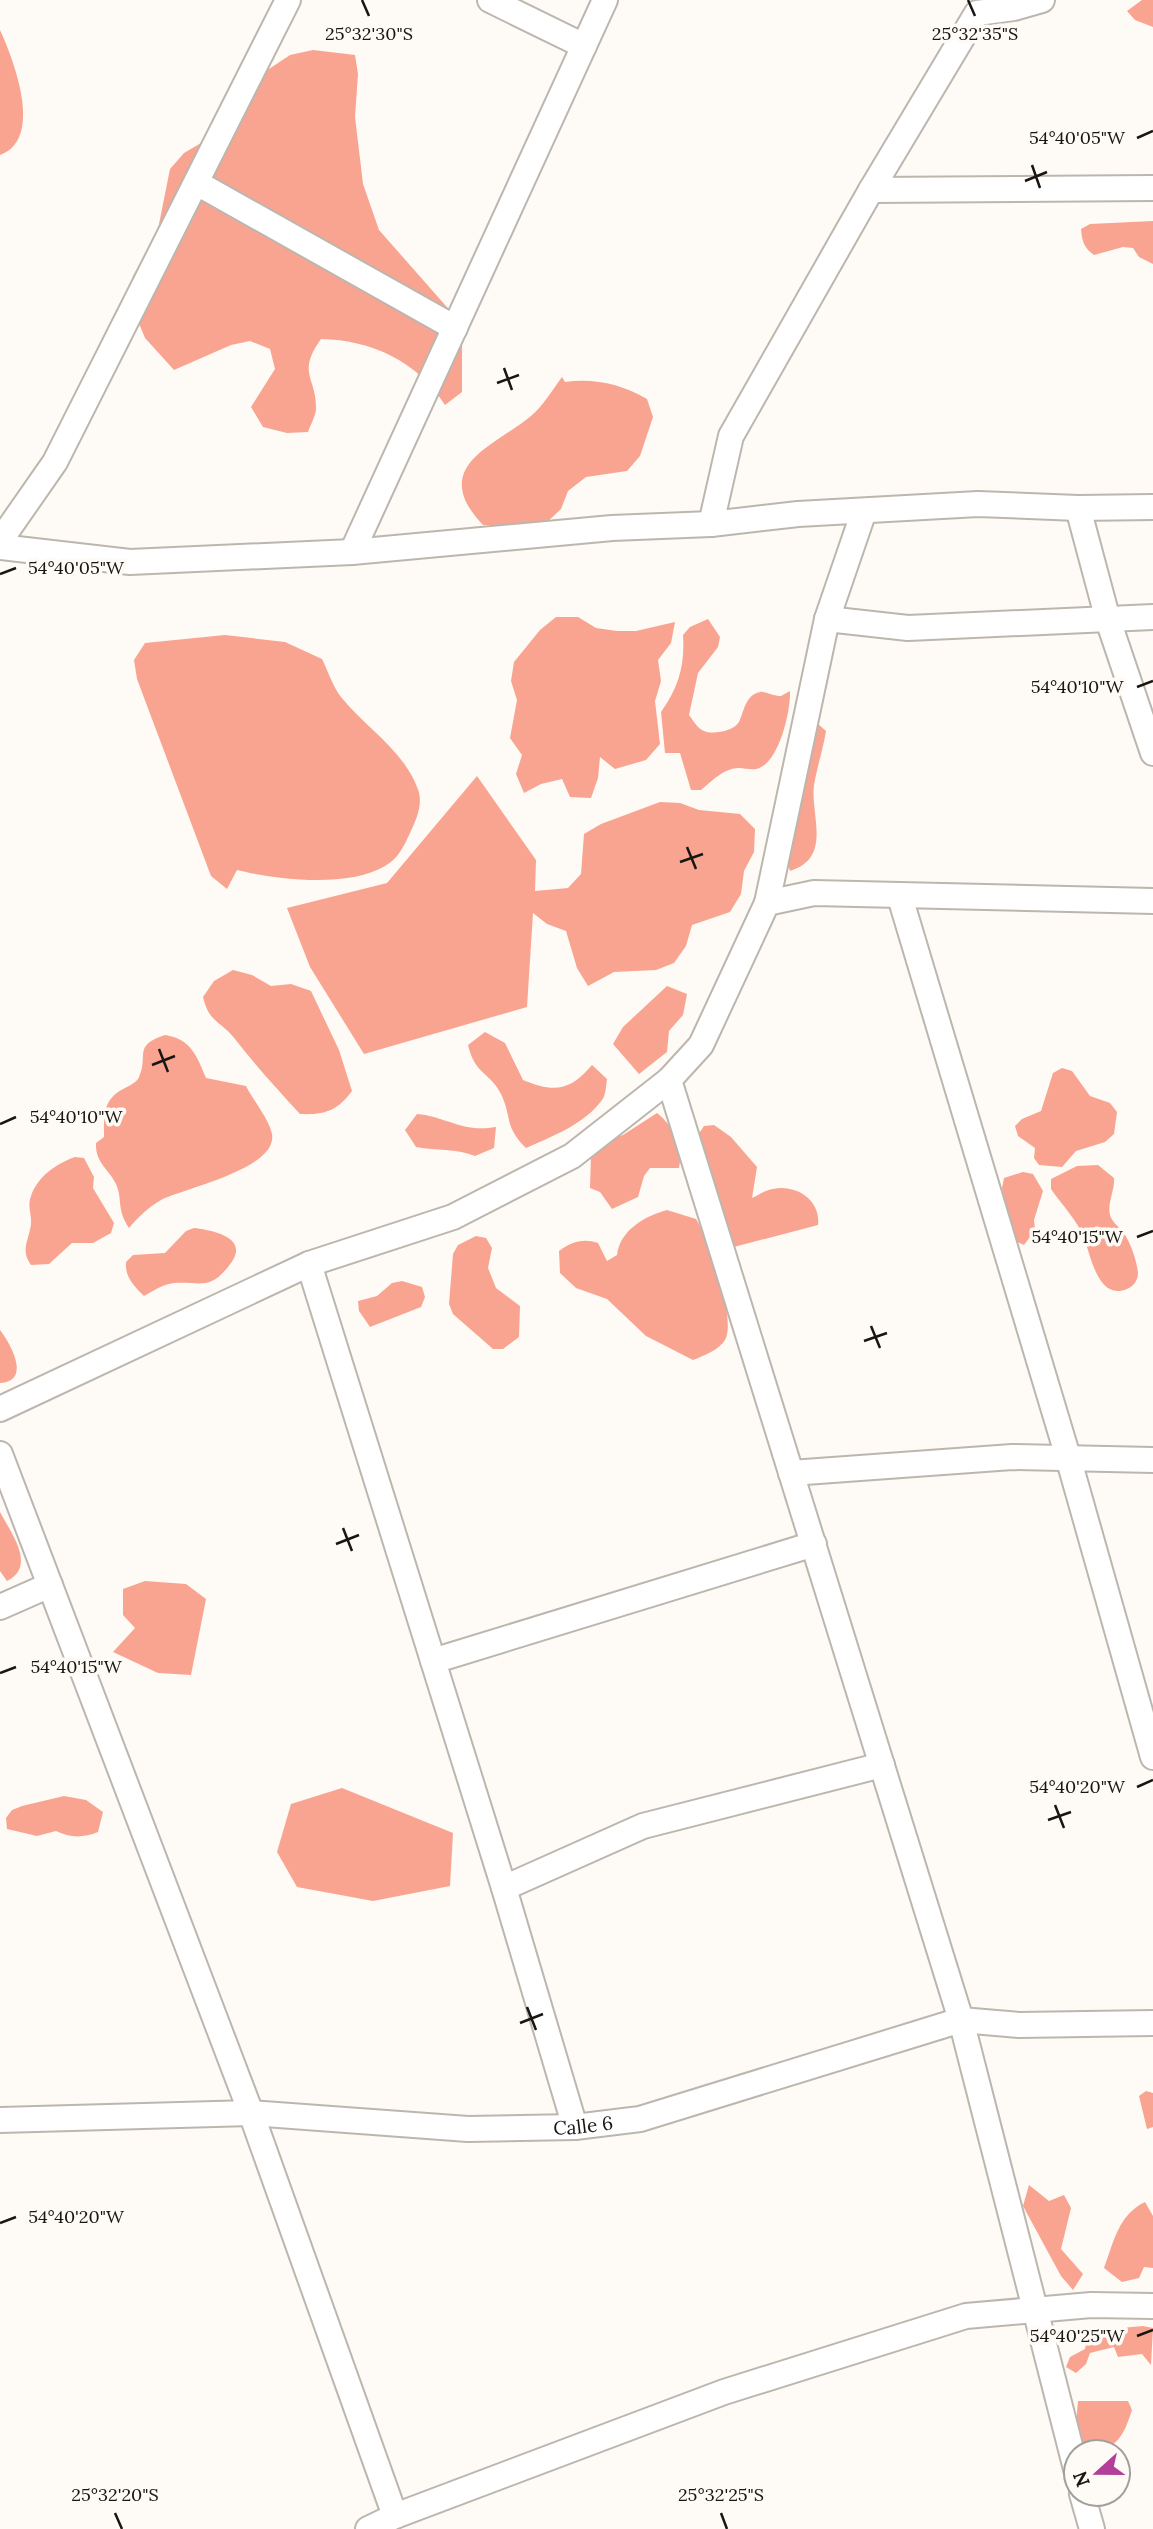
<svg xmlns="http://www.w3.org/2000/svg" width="1153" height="2529" viewBox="0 0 1153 2529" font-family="Lora,serif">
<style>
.forest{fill:#f9a491}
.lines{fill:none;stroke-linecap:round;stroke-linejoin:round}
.minor-casing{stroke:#bdb6af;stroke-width:28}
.minor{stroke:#fff;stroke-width:24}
.ticks{fill:none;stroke:#181613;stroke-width:2.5}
.labels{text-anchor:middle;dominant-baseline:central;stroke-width:7;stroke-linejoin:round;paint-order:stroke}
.street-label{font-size:19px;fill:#181613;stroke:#fefaf5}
.ticks-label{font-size:18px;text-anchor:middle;fill:#181613;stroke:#fefaf5;stroke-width:7;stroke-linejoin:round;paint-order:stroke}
</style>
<rect width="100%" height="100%" fill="#fefaf5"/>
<!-- forest -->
<g class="forest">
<polygon points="1142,0 1153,0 1153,27 1135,20 1127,11"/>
<path d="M0,30C14,61 44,139 0,155Z"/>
<path d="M313,50L355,55L358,74L355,117L363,184L379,230L453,314L462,332V392L445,405C418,362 372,340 321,339C296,374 317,377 316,410C315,417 310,426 308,432L287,433L263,427L251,407L275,369L270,349L250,341L231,345L174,370L145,338L128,297L133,276L157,234L170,169L184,153L218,133L254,79L290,55Z"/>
<path d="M1153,221V264L1139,257L1133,248L1123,247L1094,255C1084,248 1082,241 1081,229L1090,224Z"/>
<path d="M562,377L565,382C594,378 621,384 647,399L653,417L640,456L627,471L586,477L568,491L561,509L545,524L525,527L483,525C428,467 493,447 531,416C543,406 553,389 562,377Z"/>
<polygon points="556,617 578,617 596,628 617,631 636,631 675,622 671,643 658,660 661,681 655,701 660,744 646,760 615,769 600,757 598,778 591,798 570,797 562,779 541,784 524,793 516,774 522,755 510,738 517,700 511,681 514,662 540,630"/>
<path d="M708,619L720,637L718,647L698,673L689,715C693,720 697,728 704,731C713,735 734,731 739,722C744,712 745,695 760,692C765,691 774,696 781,696L790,691C791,710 779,765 756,769C751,770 744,768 739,768C724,768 712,781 701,790H691L680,753H665L661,712C679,687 685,665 683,635L690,627Z"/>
<path d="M225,635L285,642L322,659C328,671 333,687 341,697C365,727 403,750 417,787C424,802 417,818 410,833C404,846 398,859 385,866C348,888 277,880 237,870L227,889L211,876L137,679L134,660L145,643Z"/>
<path d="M818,724L826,731C823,750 817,767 814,785C810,814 833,858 790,871L783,848L811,730Z"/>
<polygon points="477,776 536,860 535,891 568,888 581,874 584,834 601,824 660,802 680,803 699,810 740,814 755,829 754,852 744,871 741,894 730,912 692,925 686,946 674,963 656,970 614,972 588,986 577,968 566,931 547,924 533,913 527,1007 364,1054 310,967 287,908 387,883"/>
<path d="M233,970L252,975L271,986L291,984L311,991L339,1050L352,1091C337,1111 325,1115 300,1114C278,1090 255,1065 235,1039C221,1021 209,1023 203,997L214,981Z"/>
<polygon points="667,986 687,994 683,1015 669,1031 667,1052 639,1074 613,1044 623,1027"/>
<path d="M485,1032L505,1043L523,1080C554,1093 570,1091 592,1065L607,1079C606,1085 606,1095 602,1100C585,1124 551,1137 526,1148C504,1126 512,1117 501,1094C490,1072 475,1075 468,1045Z"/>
<path d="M165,1035C191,1039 197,1056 206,1078L246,1086C253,1100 269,1119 272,1134C278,1169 184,1188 161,1200C149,1207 138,1217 129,1228C116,1208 123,1200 116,1184C109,1169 95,1163 96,1143L104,1137C104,1113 103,1098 127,1087C132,1084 137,1082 139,1077C149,1055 132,1046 165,1035Z"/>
<polygon points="1062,1068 1072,1071 1090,1096 1110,1103 1117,1112 1114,1134 1105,1142 1076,1151 1062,1167 1039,1165 1034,1158 1035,1148 1018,1136 1015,1126 1022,1119 1041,1111 1053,1073"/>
<path d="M657,1113C673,1125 684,1149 679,1168H650L644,1176L638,1197L612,1209L600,1192L590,1188L591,1155L604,1141L623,1135Z"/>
<path d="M417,1114C448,1117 462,1133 496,1127L494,1148L475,1156C455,1148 437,1151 416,1147L405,1130Z"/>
<path d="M714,1125L731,1137L757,1167L752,1198C759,1195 765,1190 773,1189C797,1184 821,1201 818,1225L730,1248L716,1186L698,1135L704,1126Z"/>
<path d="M75,1157L84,1158L94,1177L93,1188L114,1223L111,1233L93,1243H72L49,1264L31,1265C20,1249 29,1241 31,1224C32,1215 27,1206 31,1196C38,1176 56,1164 75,1157Z"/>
<path d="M1098,1165L1114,1178C1115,1190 1107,1203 1110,1215C1112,1222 1118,1226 1123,1232C1130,1241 1137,1261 1138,1273C1138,1280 1134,1286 1127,1289C1098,1301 1091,1256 1084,1238C1078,1221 1061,1204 1051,1189V1179L1077,1166Z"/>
<polygon points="1023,1172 1033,1174 1043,1191 1034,1220 1035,1230 1024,1245 1015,1241 1002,1188 1004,1178"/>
<path d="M667,1210L696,1219C708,1238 737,1320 725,1340C719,1350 703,1356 693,1360L646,1336L607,1299L576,1288L560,1273L559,1251C571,1242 583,1238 598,1243L607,1261L617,1255C620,1230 645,1216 667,1210Z"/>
<path d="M194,1228C211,1230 250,1237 231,1263C210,1292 200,1281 174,1283C163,1284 153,1291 144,1296C133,1285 125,1277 126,1262L133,1255L165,1253L186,1231Z"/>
<polygon points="476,1236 486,1238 492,1248 488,1268 496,1288 520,1306 519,1337 503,1349 493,1349 453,1314 449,1304 453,1254 458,1245"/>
<polygon points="402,1281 422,1287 425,1297 421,1307 370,1327 359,1311 358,1301 377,1296 392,1283"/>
<path d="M0,1330C10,1343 32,1381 0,1383Z"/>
<path d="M0,1512C11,1533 37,1566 7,1581L0,1571Z"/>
<polygon points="145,1581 186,1584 206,1599 191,1675 158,1673 113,1652 135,1628 123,1615 123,1589"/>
<polygon points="342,1788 453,1833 450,1886 373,1901 297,1887 277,1852 291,1804"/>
<path d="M64,1796L86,1800L103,1812L98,1832C83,1838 70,1838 56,1831L37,1836L7,1829L6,1818L12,1810L22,1806Z"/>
<polygon points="1146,2091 1153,2093 1153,2127 1147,2129 1139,2096"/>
<polygon points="1029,2185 1049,2201 1064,2195 1071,2208 1061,2249 1083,2274 1073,2290 1061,2276 1023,2206"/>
<path d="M1145,2202L1153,2216V2268L1144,2267L1139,2278L1122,2282L1104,2268C1114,2242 1118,2215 1145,2202Z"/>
<polygon points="1143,2326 1153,2328 1151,2365 1142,2354 1118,2357 1114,2347 1090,2353 1086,2364 1076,2373 1066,2367 1070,2357 1085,2349 1088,2331"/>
<path d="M1078,2401H1128L1132,2410C1123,2438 1115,2452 1084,2452L1076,2424Z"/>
</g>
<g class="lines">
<!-- minor casing -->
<g class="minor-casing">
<g id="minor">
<polyline points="490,0 584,46"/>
<polyline points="197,183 455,328"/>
<polyline points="871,190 1153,188"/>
<polyline points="1078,508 1108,620 1153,753"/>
<polyline points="711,524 731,436 871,190 977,13 1014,8 1042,0"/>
<polyline points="0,541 55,462 288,0"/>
<polyline points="0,547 130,562 352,552 612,528 711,524 798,514 978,504 1078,508 1153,507"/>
<polyline points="352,552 605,0"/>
<polyline points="827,619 908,628 1153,617"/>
<polyline points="900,897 1068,1457 1153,1757"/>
<polyline points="767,903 827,619 864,511"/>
<polyline points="669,1080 961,2020 1076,2469"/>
<polyline points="309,1264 504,1888 575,2127"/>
<polyline points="0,1409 309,1264 453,1217 572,1156 669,1080 701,1045 767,903 814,893 1153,901"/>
<polyline points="0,1454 251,2113 395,2516"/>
<polyline points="791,1473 1012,1457 1153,1460"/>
<polyline points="0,1607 50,1585"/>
<polyline points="433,1661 814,1544"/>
<polyline points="504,1888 643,1826 882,1765"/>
<path id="s1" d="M0,2120L251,2113L468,2129L575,2127L640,2119L961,2020L1019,2025L1153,2023"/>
<polyline points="1082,2494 1092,2529"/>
<polyline points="368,2529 395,2516 724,2392 966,2316 1091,2305 1153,2306"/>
</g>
</g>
<!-- minor -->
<use href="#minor" class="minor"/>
</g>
<!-- ticks -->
<path class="ticks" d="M362,0L369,16M968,0L975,16M1137,138L1153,131M1032,165L1040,188M1025,181L1047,172M504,368L512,390M497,383L519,375M0,574L16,568M1137,687L1153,681M687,847L696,869M680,862L703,854M159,1049L168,1072M152,1065L175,1056M0,1124L16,1117M1137,1237L1153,1231M871,1326L880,1348M864,1341L887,1333M343,1528L352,1551M336,1544L359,1535M0,1673L16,1667M1137,1787L1153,1780M1055,1805L1064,1828M1048,1820L1071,1812M527,2007L536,2030M520,2023L543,2014M0,2223L16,2217M1137,2336L1153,2330M115,2513L122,2529M721,2513L727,2529"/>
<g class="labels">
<!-- street labels -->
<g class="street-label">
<text stroke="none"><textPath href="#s1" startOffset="584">Calle 6</textPath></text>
</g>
</g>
<g class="ticks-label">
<text x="369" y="40">25°32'30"S</text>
<text x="975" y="40">25°32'35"S</text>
<text x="1077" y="144">54°40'05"W</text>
<text x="76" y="574">54°40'05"W</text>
<text x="1077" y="693">54°40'10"W</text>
<text x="76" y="1123">54°40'10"W</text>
<text x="1077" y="1243">54°40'15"W</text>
<text x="76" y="1673">54°40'15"W</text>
<text x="1077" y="1793">54°40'20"W</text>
<text x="76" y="2223">54°40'20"W</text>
<text x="1077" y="2342">54°40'25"W</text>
<text x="115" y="2501">25°32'20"S</text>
<text x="721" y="2501">25°32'25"S</text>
</g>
<!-- north arrow -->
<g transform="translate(1097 2473) rotate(249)"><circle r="33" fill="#fefaf5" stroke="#a29f9b" stroke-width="2"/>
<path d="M0-5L12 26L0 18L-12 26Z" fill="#b23f99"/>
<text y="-10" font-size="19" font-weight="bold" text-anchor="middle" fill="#181613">N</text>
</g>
</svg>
